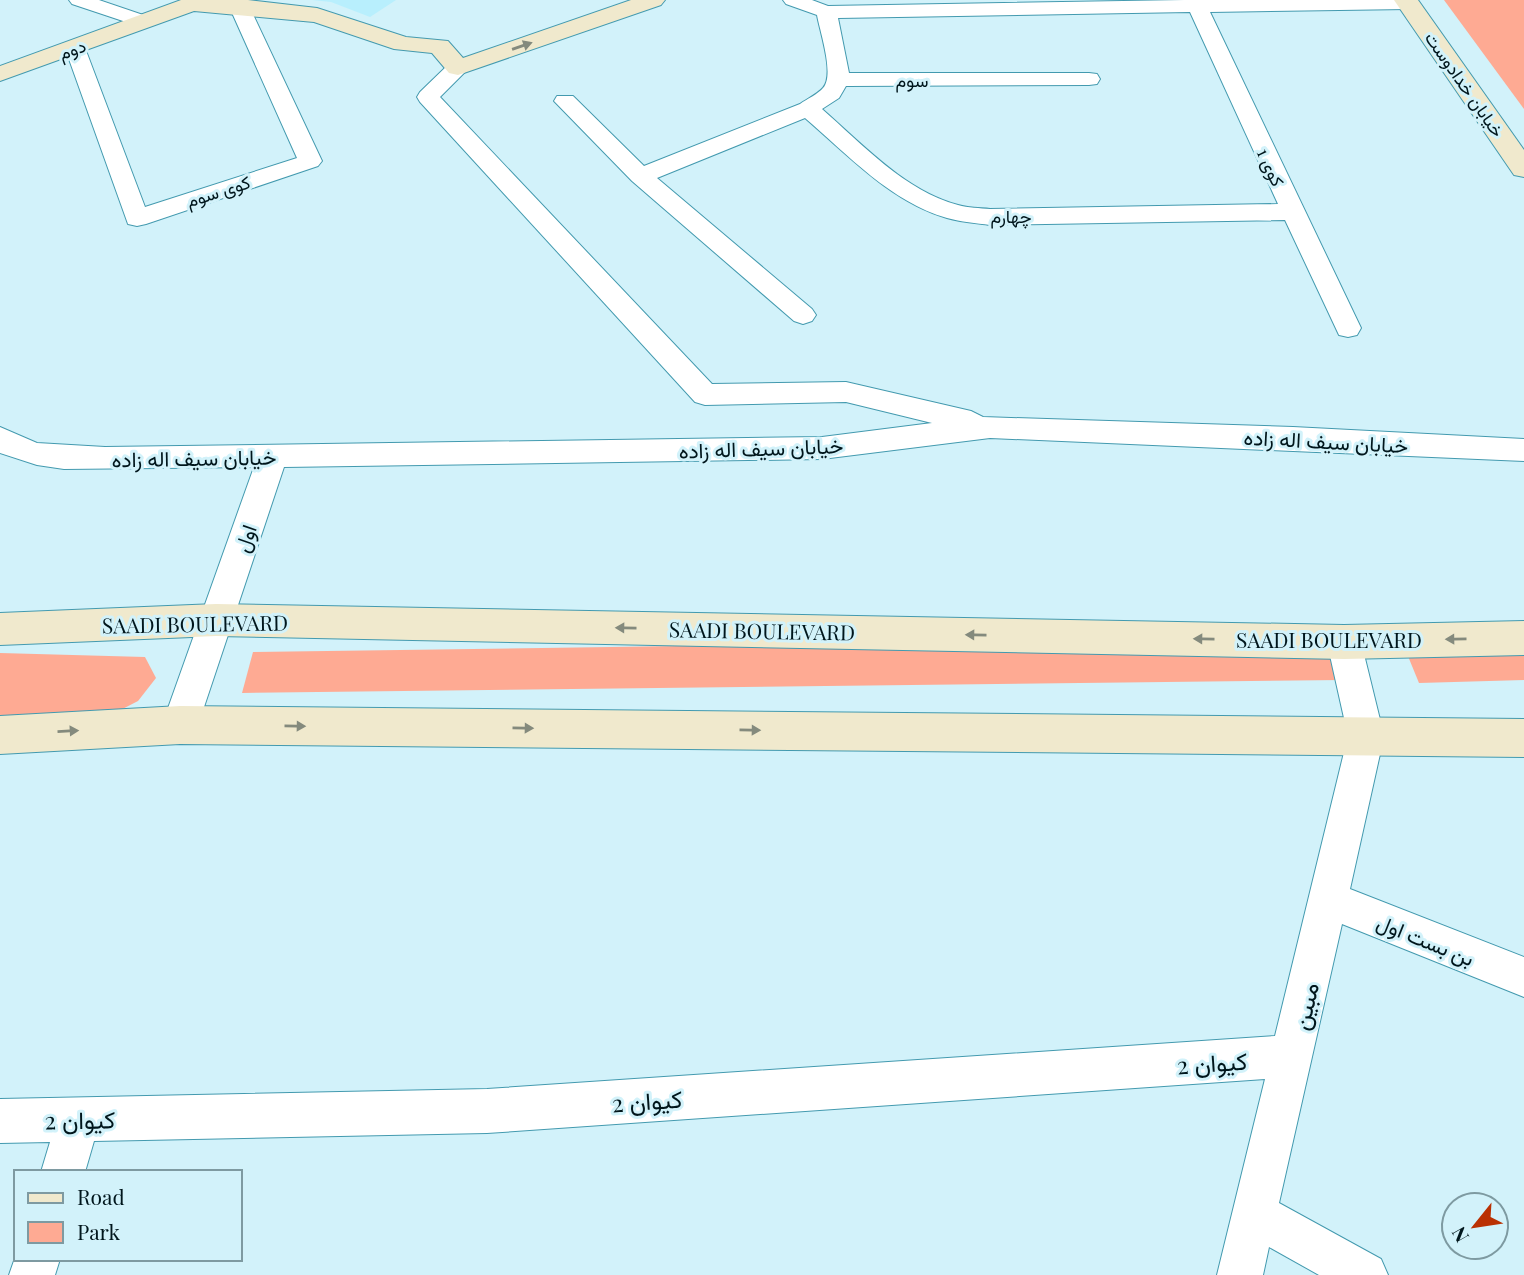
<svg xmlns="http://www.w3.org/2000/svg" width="1524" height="1275" viewBox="0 0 1524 1275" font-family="'Playfair Display',Vazirmatn,serif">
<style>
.built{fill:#b8effd}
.green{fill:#feaa93}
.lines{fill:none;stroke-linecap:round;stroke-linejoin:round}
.street-casing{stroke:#439aaf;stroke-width:2}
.secondary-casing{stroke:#439aaf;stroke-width:2}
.street{fill:#fff;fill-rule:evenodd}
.secondary{fill:#f0e9cd;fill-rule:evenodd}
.oneway{fill:#848a7d}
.labels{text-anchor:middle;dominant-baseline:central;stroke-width:6;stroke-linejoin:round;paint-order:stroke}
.far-street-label{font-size:18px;fill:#00161c;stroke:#d2f2fa}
.street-label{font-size:21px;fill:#00161c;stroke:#d2f2fa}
.near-street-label{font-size:24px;fill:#00161c;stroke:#d2f2fa}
</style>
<rect width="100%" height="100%" fill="#d2f2fa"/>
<!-- built -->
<polygon class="built" points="312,0 396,0 370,17 331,2"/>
<!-- green -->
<g class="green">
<polygon points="1444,0 1524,0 1524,109"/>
<polygon points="1524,635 1524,680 1419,683 1403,644"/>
<polygon points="1323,637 1343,680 242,693 253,652"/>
<polygon points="0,653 145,657 156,678 138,701 105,718 0,716"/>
</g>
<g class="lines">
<!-- street casing -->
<g class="street-casing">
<g id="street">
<polygon points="69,0 99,0 149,17 152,21 149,25 135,25 72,4"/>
<polygon points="239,0 246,2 249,6 322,161 318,166 146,224 137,226 128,224 65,48 68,44 82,44 85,48 145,207 297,158 229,6 232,2"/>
<path d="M783,0H812L828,6L1184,0H1416L1418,3L1415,7L1408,9L1210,12L1361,328L1357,335L1348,337L1339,335L1285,220L990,225C976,223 961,222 947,218C891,202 848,155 805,118L657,178L812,309L816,315L812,321L803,324L794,321L632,181L554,101L557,96H573L644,166L800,104C807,99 818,94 823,88C835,75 820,32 817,15L786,4ZM1190,12L1278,204L990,209C980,208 968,208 958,205C905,191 862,144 822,109L839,98L846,86L1089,85L1097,84L1100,79L1097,74L1089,73H849L838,18Z"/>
<polygon points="458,62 466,63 469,68 440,97 712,384 846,382 971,411 983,417 1293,427 1524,439 1524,461 990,438 822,459 284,467 198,725 192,736 180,741 168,736 162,725 254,467 64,469 37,465 0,453 0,427 37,443 105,447 822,437 932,423 846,402 705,405 695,402 420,102 417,97 420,92 450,63"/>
<polygon points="1344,628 1356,632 1361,642 1384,736 1350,889 1524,957 1524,997 1342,924 1279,1203 1381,1259 1388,1275 1319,1275 1269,1247 1263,1275 1217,1275 1265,1079 487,1133 94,1141 85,1172 41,1172 50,1142 0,1143 0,1099 487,1089 1275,1036 1348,736 1327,642 1332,632"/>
<polygon points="16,1255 16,1259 60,1259 55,1275 9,1275"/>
</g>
</g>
<!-- secondary casing -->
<g class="secondary-casing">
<g id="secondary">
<polygon points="181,0 248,0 317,8 406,37 448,41 463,58 631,0 665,0 661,5 458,75 449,73 432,53 394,49 314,22 194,11 0,81 0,66"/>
<polygon points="1394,0 1418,0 1524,150 1524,177 1514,175"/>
<polygon points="216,604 1344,625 1524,621 1524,655 1344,659 216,636 0,645 0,613"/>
<polygon points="180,706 1524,719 1524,757 180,744 0,754 0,716"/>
</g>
</g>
<!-- street -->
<use href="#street" class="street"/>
<!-- secondary -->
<use href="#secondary" class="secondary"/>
</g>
<!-- one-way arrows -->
<defs><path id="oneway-solid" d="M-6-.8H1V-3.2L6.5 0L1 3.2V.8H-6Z" transform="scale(1.75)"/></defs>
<g class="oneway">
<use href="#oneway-solid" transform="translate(522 46) rotate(-19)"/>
<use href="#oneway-solid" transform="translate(626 628) rotate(-179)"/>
<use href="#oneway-solid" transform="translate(976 635) rotate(-179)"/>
<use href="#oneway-solid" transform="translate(1204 639) rotate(-179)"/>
<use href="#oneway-solid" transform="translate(1456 639) rotate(179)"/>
<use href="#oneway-solid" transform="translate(295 726) rotate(1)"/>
<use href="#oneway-solid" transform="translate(523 728) rotate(1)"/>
<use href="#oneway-solid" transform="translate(750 730) rotate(1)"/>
<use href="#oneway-solid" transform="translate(68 731) rotate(-3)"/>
</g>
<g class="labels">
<!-- far-street labels -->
<g class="far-street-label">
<text transform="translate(72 49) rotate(-20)">دوم</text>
<text x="912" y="80">سوم</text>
<text transform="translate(1465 84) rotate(55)">خیابان خدادوست</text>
<text transform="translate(1271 167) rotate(65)">کوی 1</text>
<text transform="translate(218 191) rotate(-18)">کوی سوم</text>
<text x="1011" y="216">چهارم</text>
</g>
<!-- street labels -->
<g class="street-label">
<text transform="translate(1326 440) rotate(3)">خیابان سیف اله زاده</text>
<text transform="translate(761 447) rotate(-2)">خیابان سیف اله زاده</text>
<text transform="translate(194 457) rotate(-1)">خیابان سیف اله زاده</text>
<text transform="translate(244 538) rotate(-71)">اول</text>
<text transform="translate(195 623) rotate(-1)">SAADI BOULEVARD</text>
<text transform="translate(762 630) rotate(1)">SAADI BOULEVARD</text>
<text x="1329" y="639">SAADI BOULEVARD</text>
<text transform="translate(1426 939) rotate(22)">بن بست اول</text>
</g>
<!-- near-street labels -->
<g class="near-street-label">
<text transform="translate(1304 1006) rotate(-77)">مبین</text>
<text transform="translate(1212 1062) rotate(-4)">کیوان 2</text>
<text transform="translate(647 1100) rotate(-4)">کیوان 2</text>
<text transform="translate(80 1119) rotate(-1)">کیوان 2</text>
</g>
</g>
<!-- legend -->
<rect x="14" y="1170" width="228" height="91" fill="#d2f2fa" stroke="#7e9aa1" stroke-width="2"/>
<rect x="28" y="1193" width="35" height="10" fill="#f0e9cd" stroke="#7e9aa1" stroke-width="2"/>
<text x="77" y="1205" font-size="21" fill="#00161c">Road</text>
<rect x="28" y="1222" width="35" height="21" fill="#feaa93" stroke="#7e9aa1" stroke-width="2"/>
<text x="77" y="1240" font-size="21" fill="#00161c">Park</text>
<!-- north arrow -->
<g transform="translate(1475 1226) rotate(240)"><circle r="33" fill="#d2f2fa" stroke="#7e9aa1" stroke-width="2"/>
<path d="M0-5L12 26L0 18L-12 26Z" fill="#ba3103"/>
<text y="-10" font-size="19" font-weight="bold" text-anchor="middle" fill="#00161c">N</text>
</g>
</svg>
